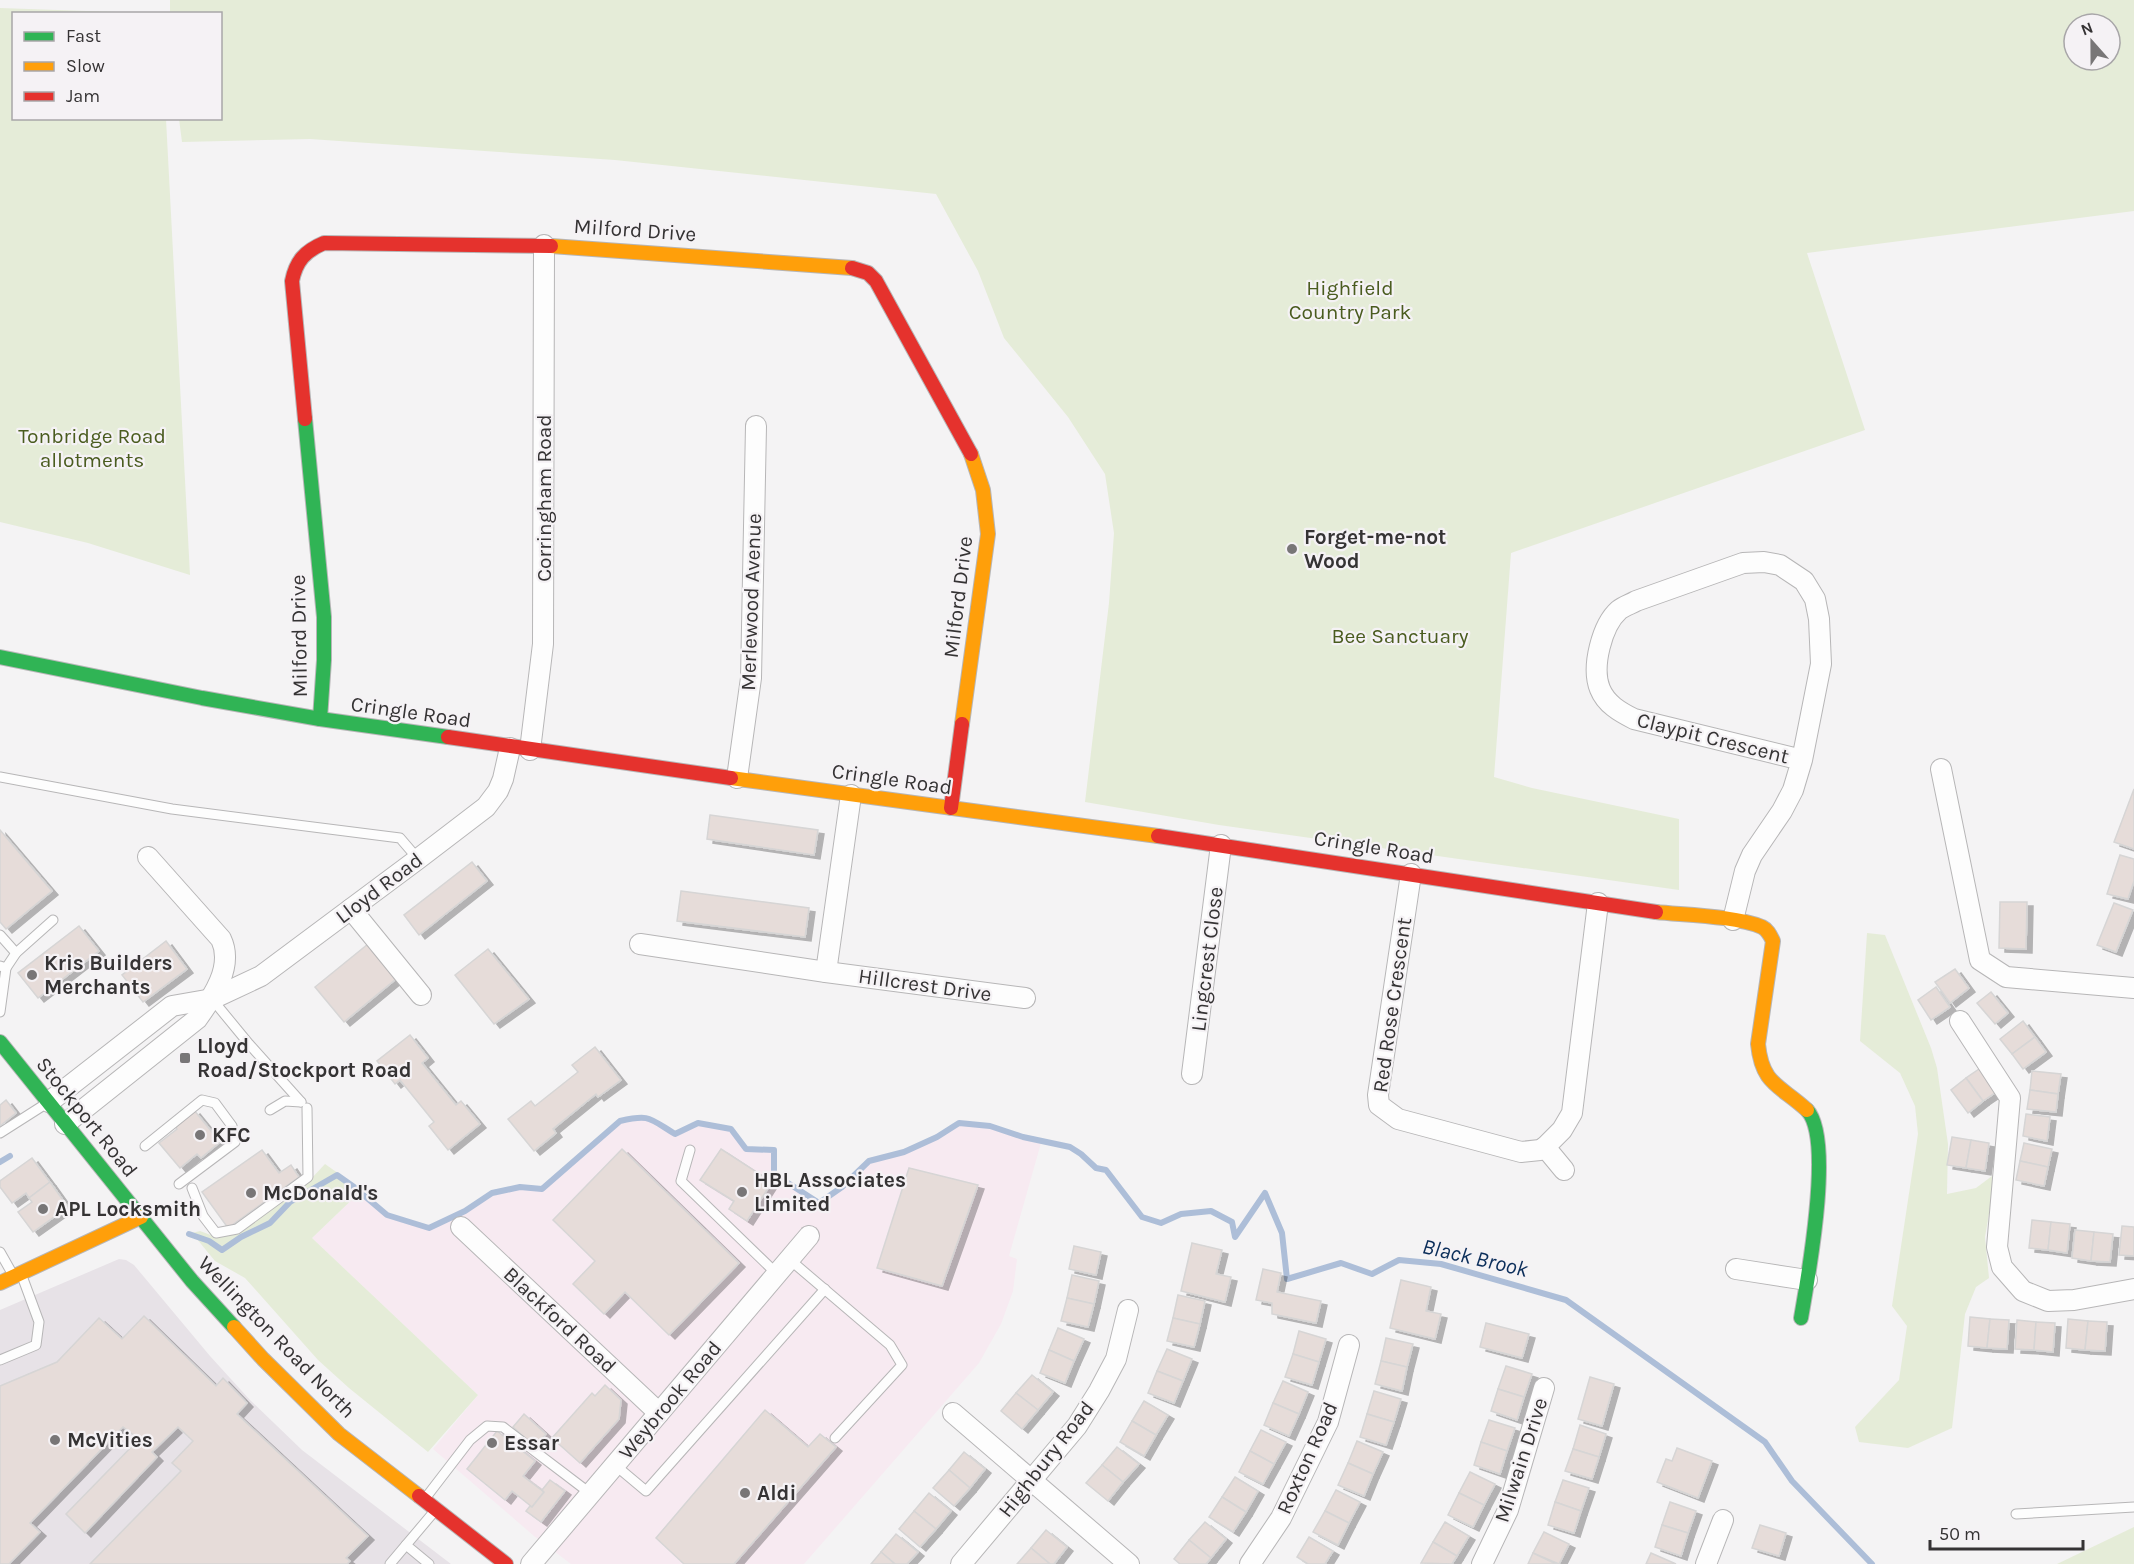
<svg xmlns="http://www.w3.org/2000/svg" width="2134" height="1564" viewBox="0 0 2134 1564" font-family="Karla,sans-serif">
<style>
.commercial{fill:#f7eaf1}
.built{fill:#e7e2e7}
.green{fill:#e5ecd8;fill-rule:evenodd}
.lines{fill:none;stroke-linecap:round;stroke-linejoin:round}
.stream{stroke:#adbed8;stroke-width:6}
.building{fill:#e6dcd9;stroke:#d6d5d5;stroke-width:1.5;filter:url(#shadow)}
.lane-casing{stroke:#b7b6b7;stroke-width:11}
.street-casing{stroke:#b7b6b7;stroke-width:22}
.fast-casing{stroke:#b7b6b7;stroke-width:16}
.slow-casing{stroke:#b7b6b7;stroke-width:16}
.jam-casing{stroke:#b7b6b7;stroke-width:16}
.lane{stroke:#fdfdfd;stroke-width:9}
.street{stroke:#fdfdfd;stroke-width:20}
.fast{stroke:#30b455;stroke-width:14}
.slow{stroke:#ff9f0a;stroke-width:14}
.jam{stroke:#e5322d;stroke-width:14}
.poi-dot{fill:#787677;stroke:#f5f2f5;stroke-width:2}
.labels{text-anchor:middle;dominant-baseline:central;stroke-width:4.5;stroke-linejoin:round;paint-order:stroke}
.street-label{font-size:21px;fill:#353334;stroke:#f5f2f5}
.park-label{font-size:21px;fill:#4a5c1f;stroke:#f5f2f5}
.poi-label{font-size:21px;font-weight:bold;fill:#353334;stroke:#f5f2f5;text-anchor:start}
.water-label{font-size:22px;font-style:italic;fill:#0b2e5a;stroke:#f5f2f5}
</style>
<defs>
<filter id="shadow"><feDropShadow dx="6" dy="4" stdDeviation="0" flood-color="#0004"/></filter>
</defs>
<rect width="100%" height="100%" fill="#f4f3f4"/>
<!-- commercial -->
<polygon class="commercial" points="646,1118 674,1135 698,1124 731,1130 746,1150 774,1151 773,1174 819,1203 842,1187 869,1161 904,1153 938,1137 959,1124 990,1127 1041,1143 1009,1256 1017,1259 1013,1291 1001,1324 979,1363 804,1564 571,1564 534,1536 433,1449 478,1395 312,1238 360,1192 386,1215 429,1228 465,1212 492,1194 520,1187 542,1189 620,1122"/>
<!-- built -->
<polygon class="built" points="119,1259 126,1260 134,1265 210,1356 250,1400 302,1450 451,1564 0,1564 0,1310"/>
<!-- green -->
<g class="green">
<path d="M170,0H2134V211L1807,253L1865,430L1511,553L1494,777L1532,788L1679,819V890L1219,825L1085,802L1109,603L1114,533L1105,474L1068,417L1004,338L978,271L936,194L615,160L310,139L182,142L179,119L220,118V14L170,13ZM2074,24H2110V60H2074Z"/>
<polygon points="0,8 144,13 14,14 14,118 166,119 190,575 88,543 0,522"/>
<polygon points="1867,933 1885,935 1931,1048 1937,1068 1948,1144 1947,1194 1976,1188 1996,1173 1985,1237 1989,1278 1976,1287 1965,1314 1952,1428 1908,1448 1859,1442 1855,1427 1899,1380 1907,1326 1892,1306 1918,1134 1915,1106 1900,1073 1860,1041"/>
<polygon points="325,1164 362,1190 312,1238 478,1395 428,1452 349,1388 318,1360 245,1278 215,1261 192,1233 200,1231 216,1237 310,1180"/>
<polygon points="2134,1527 2134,1564 2057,1564"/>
</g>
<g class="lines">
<!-- stream -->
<g class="stream">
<polyline points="0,1162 10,1156"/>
<path d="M189,1234L209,1241L222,1250L241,1237L270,1223L290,1202L337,1175L354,1187L387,1215L429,1228L465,1211L492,1193L520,1187L542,1189L620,1121C650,1114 649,1118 675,1134L698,1123L731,1129L746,1149L774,1150V1174L819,1203L842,1187L869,1161L904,1152L937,1137L959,1123L990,1126L1023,1137L1070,1147L1081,1154L1096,1168L1106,1170L1142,1217L1161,1223L1181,1214L1211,1211L1232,1222L1235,1237L1265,1193L1282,1233L1287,1279L1341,1263L1372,1274L1399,1260L1441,1264L1566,1300L1765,1442L1792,1481L1872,1564"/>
</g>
</g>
<!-- building -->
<g class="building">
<polygon points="2134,789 2134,849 2114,842"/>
<polygon points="710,815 818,830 814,855 707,839"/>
<polygon points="0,830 52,891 6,929 0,922"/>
<polygon points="2120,855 2134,859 2134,881 2128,899 2107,894"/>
<polygon points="472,862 487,881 419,935 404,915"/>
<polygon points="681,891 809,908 805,937 677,921"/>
<polygon points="2000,902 2027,902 2026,949 1999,948"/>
<polygon points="2114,903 2133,910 2116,952 2097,945"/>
<polygon points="79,926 99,951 38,998 18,973"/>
<polygon points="166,941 187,969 143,1002 122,975"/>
<polygon points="368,944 396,979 344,1022 315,987"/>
<polygon points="488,949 529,999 494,1024 455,975"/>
<polygon points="1955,969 1969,988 1950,1003 1935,982"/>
<polygon points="1936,987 1950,1007 1931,1020 1918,1000"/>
<polygon points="1991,992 2008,1013 1995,1024 1977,1003"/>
<polygon points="2023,1021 2035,1037 2012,1054 2000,1039"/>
<polygon points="410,1035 428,1058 422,1063 456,1105 461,1101 480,1124 448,1150 429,1126 434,1122 400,1080 395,1084 377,1061"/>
<polygon points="2035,1037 2046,1052 2023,1069 2012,1054"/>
<polygon points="595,1047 621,1080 598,1097 596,1094 553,1129 556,1133 534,1151 508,1119 531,1101 535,1106 578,1072 572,1065"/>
<polygon points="1982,1067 1999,1090 1983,1101 1966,1078"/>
<polygon points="2032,1071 2061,1074 2058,1094 2030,1090"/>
<polygon points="1966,1078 1983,1101 1968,1113 1951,1090"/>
<polygon points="2030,1090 2058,1094 2056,1112 2027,1109"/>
<polygon points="6,1100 16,1113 0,1126 0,1105"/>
<polygon points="194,1110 220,1142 201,1158 197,1154 180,1168 159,1143 177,1129 175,1126"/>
<polygon points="2026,1114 2050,1117 2047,1141 2023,1136"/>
<polygon points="1952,1137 1971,1140 1966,1168 1947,1165"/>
<polygon points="1971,1140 1989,1143 1985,1171 1966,1168"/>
<polygon points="2024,1143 2052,1149 2048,1167 2020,1161"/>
<polygon points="622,1149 739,1263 669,1335 625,1292 604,1314 573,1284 595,1261 553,1220"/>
<polygon points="721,1149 772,1182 747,1221 729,1209 734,1201 700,1180"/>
<polygon points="262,1150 279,1173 291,1165 299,1177 228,1228 202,1192"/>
<polygon points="32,1158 50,1182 29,1198 26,1193 12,1203 0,1187 0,1181"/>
<polygon points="2020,1161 2048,1167 2044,1186 2016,1180"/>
<polygon points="909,1168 978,1185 942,1286 877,1268"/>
<polygon points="50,1182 68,1207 33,1232 18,1212 32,1202 29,1198"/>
<polygon points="2032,1220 2051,1222 2048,1250 2029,1248"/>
<polygon points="2051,1222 2070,1224 2067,1253 2048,1250"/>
<polygon points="2122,1226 2134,1227 2134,1256 2119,1255"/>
<polygon points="2075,1230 2094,1232 2091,1261 2072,1258"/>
<polygon points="2094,1232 2113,1234 2110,1262 2091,1261"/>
<polygon points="1192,1243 1222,1250 1216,1274 1231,1277 1225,1302 1181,1291"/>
<polygon points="1074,1246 1101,1252 1096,1275 1069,1269"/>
<polygon points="1263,1269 1281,1273 1277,1292 1321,1301 1316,1323 1272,1314 1272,1303 1256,1300"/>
<polygon points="1072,1275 1099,1281 1094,1304 1067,1298"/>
<polygon points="1401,1280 1431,1287 1426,1311 1441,1314 1435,1339 1390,1328"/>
<polygon points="1178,1295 1205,1301 1200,1324 1173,1318"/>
<polygon points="1067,1298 1094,1304 1088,1327 1061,1321"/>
<polygon points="144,1316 216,1386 223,1378 247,1403 237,1414 368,1536 346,1558 350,1561 347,1564 90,1564 181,1471 172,1463 193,1441 178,1427 152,1452 157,1457 85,1533 66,1514 139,1439 123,1427 30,1523 40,1532 9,1564 0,1564 0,1386 57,1362 99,1318 122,1339"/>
<polygon points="1970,1317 1990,1319 1987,1348 1968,1346"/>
<polygon points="1173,1318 1200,1324 1194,1347 1167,1341"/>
<polygon points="1990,1319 2009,1320 2007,1349 1987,1348"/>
<polygon points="2068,1319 2088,1321 2085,1350 2066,1348"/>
<polygon points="2017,1320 2036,1322 2034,1350 2015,1349"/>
<polygon points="2088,1321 2107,1322 2105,1351 2085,1350"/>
<polygon points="2036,1322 2055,1323 2053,1352 2034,1350"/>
<polygon points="1486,1323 1529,1334 1522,1358 1480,1347"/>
<polygon points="1058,1328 1084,1339 1074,1361 1049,1350"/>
<polygon points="1299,1331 1326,1339 1319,1362 1293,1354"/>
<polygon points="1386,1338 1413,1344 1407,1367 1381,1361"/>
<polygon points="1167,1349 1192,1359 1183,1381 1157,1371"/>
<polygon points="1049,1350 1074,1361 1065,1383 1040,1373"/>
<polygon points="1293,1354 1319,1362 1312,1385 1285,1377"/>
<polygon points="1381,1361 1407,1367 1402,1391 1375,1384"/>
<polygon points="1506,1366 1532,1374 1524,1397 1498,1389"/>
<polygon points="1157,1371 1183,1381 1174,1403 1148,1393"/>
<polygon points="1032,1375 1053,1392 1038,1410 1016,1393"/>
<polygon points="1590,1377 1614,1384 1602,1426 1578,1419"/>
<polygon points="1283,1381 1308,1392 1299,1414 1273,1403"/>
<polygon points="605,1385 621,1400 619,1419 580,1463 552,1438 592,1393 595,1396"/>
<polygon points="1498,1389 1524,1397 1517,1420 1491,1411"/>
<polygon points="1374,1391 1401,1399 1394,1422 1367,1414"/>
<polygon points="1016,1393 1038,1410 1022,1429 1001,1411"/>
<polygon points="1144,1401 1168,1415 1156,1435 1132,1421"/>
<polygon points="1273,1403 1299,1414 1289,1436 1264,1425"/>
<polygon points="765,1410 808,1447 820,1434 836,1447 734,1564 684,1564 656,1538"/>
<polygon points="524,1414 546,1434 535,1447 513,1427"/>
<polygon points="1367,1414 1394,1422 1386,1445 1360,1437"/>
<polygon points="1489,1420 1515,1428 1507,1451 1481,1442"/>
<polygon points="1132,1421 1156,1435 1144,1456 1120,1442"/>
<polygon points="1580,1425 1606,1434 1599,1457 1573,1449"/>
<polygon points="1261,1430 1286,1442 1274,1464 1250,1451"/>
<polygon points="497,1431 535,1461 523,1476 544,1492 532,1507 512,1491 505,1500 467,1469"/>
<polygon points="1357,1441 1383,1452 1373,1474 1348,1463"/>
<polygon points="1481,1442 1507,1451 1500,1474 1474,1465"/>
<polygon points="1117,1447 1139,1464 1123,1482 1102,1465"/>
<polygon points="1677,1448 1712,1461 1698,1498 1657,1482 1666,1459 1672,1461"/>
<polygon points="1573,1449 1599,1457 1592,1479 1565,1471"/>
<polygon points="1250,1451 1274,1464 1263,1484 1239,1472"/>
<polygon points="964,1452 985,1469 970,1488 949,1470"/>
<polygon points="1348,1463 1373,1474 1364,1496 1338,1485"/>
<polygon points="1102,1465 1123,1482 1108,1501 1086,1483"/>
<polygon points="949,1470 970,1488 954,1506 933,1488"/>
<polygon points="1470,1472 1495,1484 1484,1505 1459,1493"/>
<polygon points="1235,1477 1258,1491 1246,1512 1222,1497"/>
<polygon points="550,1480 565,1491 541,1522 526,1511 530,1506 532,1507 544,1492 542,1490"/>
<polygon points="1563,1480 1589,1488 1581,1511 1555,1502"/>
<polygon points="1336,1490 1360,1502 1349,1523 1325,1511"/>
<polygon points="929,1493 951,1511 936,1529 914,1511"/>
<polygon points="1459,1493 1484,1505 1473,1527 1448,1515"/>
<polygon points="1222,1497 1246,1512 1233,1532 1209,1517"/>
<polygon points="1555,1502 1581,1511 1574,1533 1548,1525"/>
<polygon points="1670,1502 1696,1511 1688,1533 1662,1525"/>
<polygon points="914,1511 936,1529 920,1547 899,1529"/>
<polygon points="1325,1511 1349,1523 1338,1545 1313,1532"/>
<polygon points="1205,1522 1226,1539 1211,1558 1189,1540"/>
<polygon points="1445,1522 1469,1536 1457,1556 1433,1542"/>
<polygon points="1662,1525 1688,1533 1681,1556 1655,1547"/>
<polygon points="1760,1525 1786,1533 1779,1556 1752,1548"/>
<polygon points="1046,1530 1067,1547 1054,1564 1050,1564 1031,1548"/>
<polygon points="1544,1532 1569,1544 1559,1564 1533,1553"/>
<polygon points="896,1534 918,1552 907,1564 895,1564 881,1552"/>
<polygon points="1309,1537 1333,1551 1325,1564 1308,1564 1297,1557"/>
<polygon points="1189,1540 1211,1558 1206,1564 1180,1564 1174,1559"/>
<polygon points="1433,1542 1457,1556 1452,1564 1421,1563"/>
<polygon points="1031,1548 1050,1564 1017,1564"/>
<polygon points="881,1552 895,1564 871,1564"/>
<polygon points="1533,1553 1556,1564 1528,1564"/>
<polygon points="1651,1553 1676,1564 1646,1564"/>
</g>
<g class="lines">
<!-- lane casing -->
<g class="lane-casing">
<g id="lane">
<polyline points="0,777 172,809 400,838 418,859"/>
<polyline points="0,935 16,953"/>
<polyline points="0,966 6,968 0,1012"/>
<polyline points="6,968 16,953 53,920"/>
<polyline points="212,999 249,1044 301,1102"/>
<polyline points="270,1110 285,1101 301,1102"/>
<polyline points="0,1133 44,1105"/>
<polyline points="145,1146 202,1100 215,1103 232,1126 235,1142 179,1184"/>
<polyline points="690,1150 681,1181 777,1274"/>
<polyline points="192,1188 203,1216 216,1233 237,1229 308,1177 307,1108"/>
<polyline points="0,1252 13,1275"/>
<polyline points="789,1259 890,1345 902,1365 835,1438"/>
<polyline points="0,1360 36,1345 39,1322 22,1276"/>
<polyline points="615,1465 646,1491 825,1289"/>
<polyline points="427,1496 470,1440 487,1426 503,1427 591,1494"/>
<polyline points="2016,1514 2134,1507"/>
<polyline points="406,1545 429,1564"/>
<polyline points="390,1564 433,1513"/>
</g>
</g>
<!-- street casing -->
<g class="street-casing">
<g id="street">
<polyline points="530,750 543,644 544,245"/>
<polyline points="1941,769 1980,960 2006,977 2134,988"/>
<polyline points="737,778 751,678 756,426"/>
<polyline points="1411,874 1378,1095 1379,1105 1398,1119 1521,1152 1540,1150 1545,1147"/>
<polyline points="351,909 421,995"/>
<path d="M1733,920L1745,871L1752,855L1782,811L1793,790L1802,760L1821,664L1819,619L1815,599L1804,581L1780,565L1764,562L1743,563L1636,601C1631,604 1624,606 1619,610C1602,625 1591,667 1600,689C1606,704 1620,712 1634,719L1802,760"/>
<polyline points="640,944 826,972 1025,998"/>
<polyline points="826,972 851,795"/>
<polyline points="1960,1021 2010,1098 1997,1247 2002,1267 2023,1291 2048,1301 2074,1300 2134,1289"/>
<polyline points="1192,1074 1221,845"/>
<polyline points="49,1102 172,1006 212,999 261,976 418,859 486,807 498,791 503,779 510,748"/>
<path d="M65,1124L197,1019C213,997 234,966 221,939L148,857"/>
<polyline points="1564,1170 1545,1147 1562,1130 1572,1113 1598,903"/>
<polyline points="461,1227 659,1413"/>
<polyline points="1736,1269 1807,1280"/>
<polyline points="953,1413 1129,1564"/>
<polyline points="531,1564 809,1236"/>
<polyline points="961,1564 1077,1426 1099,1391 1116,1359 1128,1310"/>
<polyline points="1250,1564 1281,1518 1328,1422 1349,1345"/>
<polyline points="1482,1564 1508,1510 1544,1388"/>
<polyline points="1706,1564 1723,1520"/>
</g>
</g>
<!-- fast casing -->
<g class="fast-casing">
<g id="fast">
<polyline points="305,419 324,617 324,660 320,719"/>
<polyline points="0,657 202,698 320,719 448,737"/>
<polyline points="0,1042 192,1281 234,1327"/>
<path d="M1801,1318C1808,1277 1834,1139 1807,1110"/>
</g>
</g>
<!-- slow casing -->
<g class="slow-casing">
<g id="slow">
<polyline points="551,246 852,268"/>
<polyline points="962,724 988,534 983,490 971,454"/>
<polyline points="731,778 1158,836"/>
<path d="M1656,912C1684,915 1737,916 1762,927C1768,930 1770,935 1773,941L1758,1044C1762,1085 1780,1085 1807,1110"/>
<polyline points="0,1283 141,1217"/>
<polyline points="234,1327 263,1359 339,1434 419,1496"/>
</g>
</g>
<!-- jam casing -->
<g class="jam-casing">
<g id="jam">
<polyline points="852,268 868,273 876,281 971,454"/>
<path d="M305,419L292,281C296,261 305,251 324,243L551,246"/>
<polyline points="448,737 731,778"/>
<polyline points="951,808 962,724"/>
<polyline points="1158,836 1656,912"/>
<polyline points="419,1496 506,1564"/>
</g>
</g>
<!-- lane -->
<use href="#lane" class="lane"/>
<!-- street -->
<use href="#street" class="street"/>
<!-- fast -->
<use href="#fast" class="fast"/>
<!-- slow -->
<use href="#slow" class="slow"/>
<!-- jam -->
<use href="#jam" class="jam"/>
</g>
<!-- markers -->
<g class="poi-dot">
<circle cx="1292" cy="549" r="6"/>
<circle cx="32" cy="975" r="6"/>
<rect x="179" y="1052" width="12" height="12" rx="3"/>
<circle cx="200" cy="1135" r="6"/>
<circle cx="742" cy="1192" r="6"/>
<circle cx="251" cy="1193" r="6"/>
<circle cx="43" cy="1209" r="6"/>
<circle cx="55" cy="1440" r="6"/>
<circle cx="492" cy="1443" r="6"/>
<circle cx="745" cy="1493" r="6"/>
</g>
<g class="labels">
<!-- street labels -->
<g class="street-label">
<text transform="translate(635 230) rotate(4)">Milford Drive</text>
<text transform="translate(544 498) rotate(-90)">Corringham Road</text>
<text transform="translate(958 597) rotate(-83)">Milford Drive</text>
<text transform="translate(751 602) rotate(-88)">Merlewood Avenue</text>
<text transform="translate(299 636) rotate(-91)">Milford Drive</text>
<text transform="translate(411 712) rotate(8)">Cringle Road</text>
<text transform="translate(1713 738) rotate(14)">Claypit Crescent</text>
<text transform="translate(892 779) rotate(8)">Cringle Road</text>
<text transform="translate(1374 847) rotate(9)">Cringle Road</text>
<text transform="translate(379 888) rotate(-37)">Lloyd Road</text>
<text transform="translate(1207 959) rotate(-83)">Lingcrest Close</text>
<text transform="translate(925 985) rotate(8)">Hillcrest Drive</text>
<text transform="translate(1392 1005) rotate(-82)">Red Rose Crescent</text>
<text transform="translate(87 1117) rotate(51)">Stockport Road</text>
<text transform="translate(560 1320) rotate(43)">Blackford Road</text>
<text transform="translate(277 1337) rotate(46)">Wellington Road North</text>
<text transform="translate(670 1400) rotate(-50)">Weybrook Road</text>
<text transform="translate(1307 1458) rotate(-66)">Roxton Road</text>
<text transform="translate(1046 1459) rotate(-52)">Highbury Road</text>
<text transform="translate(1521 1460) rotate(-72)">Milwain Drive</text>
</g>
<!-- park labels -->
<g class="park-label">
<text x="1350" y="288">Highfield<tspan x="1350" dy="24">Country Park</tspan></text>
<text x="92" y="436">Tonbridge Road<tspan x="92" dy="24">allotments</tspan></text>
<text x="1400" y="636">Bee Sanctuary</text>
</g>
<!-- poi labels -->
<g class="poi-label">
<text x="1304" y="537">Forget-me-not<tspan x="1304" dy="24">Wood</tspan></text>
<text x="44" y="963">Kris Builders<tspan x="44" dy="24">Merchants</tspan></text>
<text x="197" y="1046">Lloyd<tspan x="197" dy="24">Road/Stockport Road</tspan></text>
<text x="212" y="1135">KFC</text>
<text x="754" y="1180">HBL Associates<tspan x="754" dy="24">Limited</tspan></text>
<text x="263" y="1193">McDonald's</text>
<text x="55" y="1209">APL Locksmith</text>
<text x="67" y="1440">McVities</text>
<text x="504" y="1443">Essar</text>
<text x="757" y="1493">Aldi</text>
</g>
<!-- water labels -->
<g class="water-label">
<text transform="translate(1475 1258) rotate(13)">Black Brook</text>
</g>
</g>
<!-- legend -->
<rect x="12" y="12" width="210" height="108" fill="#f5f2f5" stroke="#a8a6a8" stroke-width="1.5"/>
<rect x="24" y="32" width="30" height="9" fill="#30b455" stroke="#a8a6a8" stroke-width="1.5"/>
<text x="66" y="42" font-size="18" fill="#353334">Fast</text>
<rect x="24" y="62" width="30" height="9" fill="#ff9f0a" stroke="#a8a6a8" stroke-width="1.5"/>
<text x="66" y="72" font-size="18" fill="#353334">Slow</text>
<rect x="24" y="92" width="30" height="9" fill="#e5322d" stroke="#a8a6a8" stroke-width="1.5"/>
<text x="66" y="102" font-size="18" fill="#353334">Jam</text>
<!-- north arrow -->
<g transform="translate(2092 42) rotate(339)"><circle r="28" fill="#f5f2f5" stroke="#a8a6a8" stroke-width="1.5"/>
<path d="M0-4.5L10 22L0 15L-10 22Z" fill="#787677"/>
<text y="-9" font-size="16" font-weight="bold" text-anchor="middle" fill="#353334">N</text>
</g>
<!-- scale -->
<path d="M1930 1540v9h153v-9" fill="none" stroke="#353334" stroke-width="3"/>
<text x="1939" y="1540" font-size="18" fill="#353334" stroke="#f5f2f5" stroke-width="4.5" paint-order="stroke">50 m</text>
</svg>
